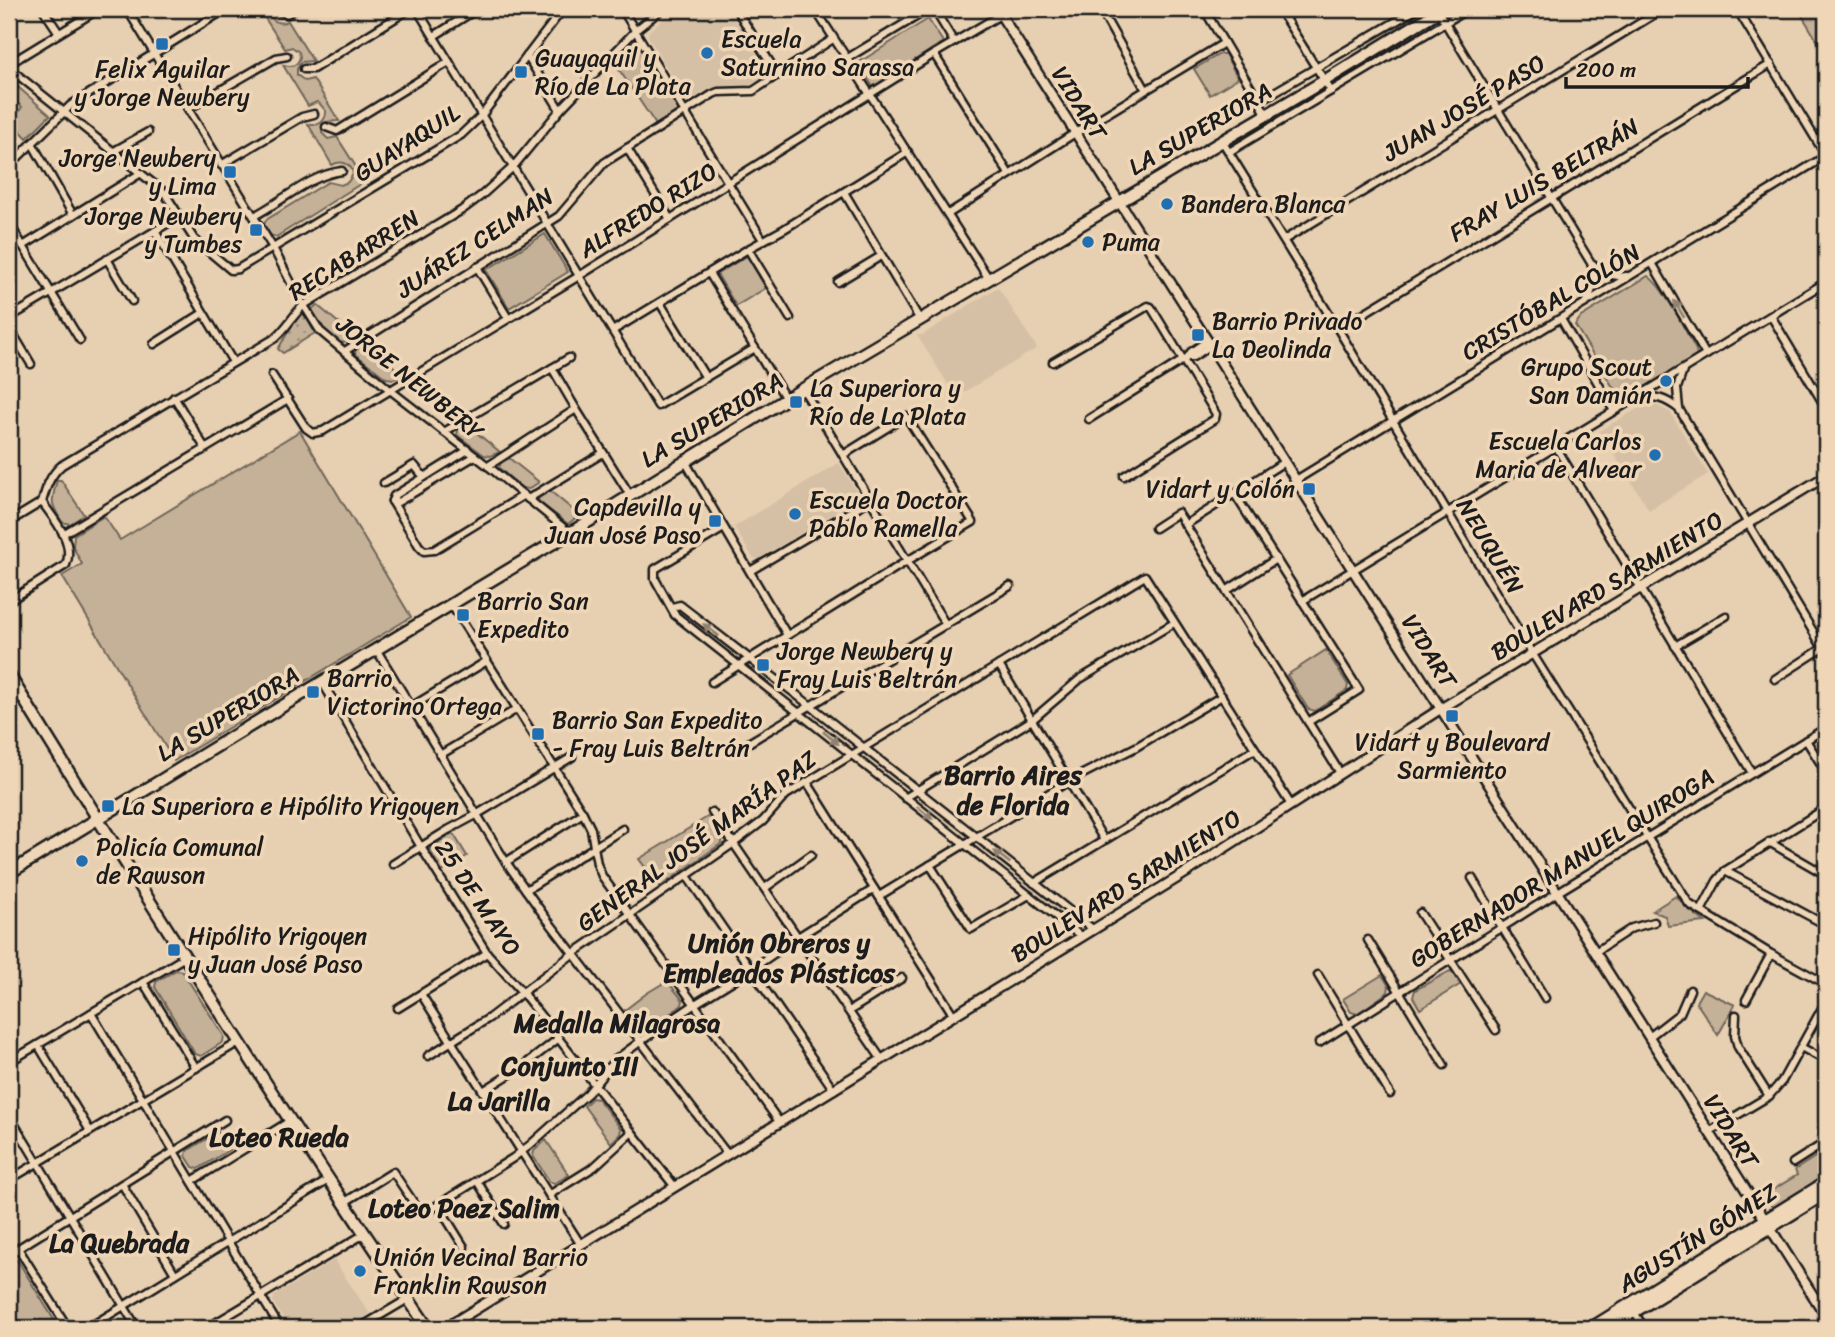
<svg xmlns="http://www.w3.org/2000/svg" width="1835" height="1337" viewBox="0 0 1835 1337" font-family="Sriracha,sans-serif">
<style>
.built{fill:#d6c0a5}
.grass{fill:url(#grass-dots);stroke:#70665a;stroke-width:2}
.park{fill:#c5b198;stroke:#70665a;stroke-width:2}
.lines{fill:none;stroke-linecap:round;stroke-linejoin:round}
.stream{stroke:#675e53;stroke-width:2}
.minor-casing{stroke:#1c1c1c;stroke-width:11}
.tertiary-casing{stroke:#1c1c1c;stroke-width:13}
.secondary-casing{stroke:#1c1c1c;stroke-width:15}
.minor{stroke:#efd6b7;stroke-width:6}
.tertiary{stroke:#efd6b7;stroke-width:8}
.secondary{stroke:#efd6b7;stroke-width:10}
.oneway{fill:#908271}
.poi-dot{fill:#1f6fb2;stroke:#efd6b7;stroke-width:2.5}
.labels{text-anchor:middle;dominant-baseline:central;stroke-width:7;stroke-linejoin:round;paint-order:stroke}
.poi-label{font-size:24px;fill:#1c1c1c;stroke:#efd6b7;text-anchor:start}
.street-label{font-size:24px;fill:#1c1c1c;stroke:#efd6b7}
.neighbourhood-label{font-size:26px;font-weight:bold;fill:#1c1c1c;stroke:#efd6b7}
</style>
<defs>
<pattern id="grass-dots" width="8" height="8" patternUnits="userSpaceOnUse" patternTransform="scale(1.75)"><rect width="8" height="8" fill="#c5b198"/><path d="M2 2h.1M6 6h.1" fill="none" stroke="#9f8f7b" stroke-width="1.8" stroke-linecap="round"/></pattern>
</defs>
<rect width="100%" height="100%" fill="#e7cfb1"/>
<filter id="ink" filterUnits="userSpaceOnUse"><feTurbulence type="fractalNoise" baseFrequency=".0143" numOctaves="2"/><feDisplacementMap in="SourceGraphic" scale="14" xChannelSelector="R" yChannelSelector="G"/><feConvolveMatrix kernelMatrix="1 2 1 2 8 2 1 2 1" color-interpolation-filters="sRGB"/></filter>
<g filter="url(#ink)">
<!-- built -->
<g class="built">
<polygon points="676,9 728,9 767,70 765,76 749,86 711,88 690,101 685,100 648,36 649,31"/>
<polygon points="998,287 1037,348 956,397 917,335 922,335"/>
<polygon points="1644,405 1658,406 1670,412 1708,474 1649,510 1599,431"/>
<polygon points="839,463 859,495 857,500 758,559 753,558 734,527"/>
<polygon points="334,1260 370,1314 346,1328 289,1328 273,1302 274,1296"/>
</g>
<!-- grass -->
<polygon class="grass" points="298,315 305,315 315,333 283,353 278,349"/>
<!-- park -->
<g class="park">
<path d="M259,9H271L270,15C274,23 281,24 288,21L313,61L301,62L297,69V75L305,81L313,79L339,121L326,122L322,126V133L328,139L337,137L365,181L276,237L270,235L264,225L266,220L328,182L341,185L348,182L353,174C351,163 342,160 332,165L308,124C318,127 326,122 326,111L320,104L317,102L308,106L283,65C291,67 297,67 300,57L299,52L292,47L285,49Z"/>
<polygon points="1798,9 1826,9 1826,55"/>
<polygon points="928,19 943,42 873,87 858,63"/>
<polygon points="637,37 679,111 656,125 614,62"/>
<polygon points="1220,54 1225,54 1238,78 1210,95 1194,69"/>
<polygon points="18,87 50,115 27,138 12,122 22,107 10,97"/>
<polygon points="545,234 568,272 509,308 486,270"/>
<polygon points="747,256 766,288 736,306 717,274"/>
<path d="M1648,276C1665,288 1685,330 1696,350L1697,356L1626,398L1619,397L1575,325L1581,317Z"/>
<path d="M317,305L358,339L348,342L338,343C327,333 316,324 312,309Z"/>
<polygon points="365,344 403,374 404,374 394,379 386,378 355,354 356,348"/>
<polygon points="467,425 500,452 490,456 484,455 457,435 458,430"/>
<polygon points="300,431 411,617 174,761 62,576 82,564 73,547 74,535 104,516 120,540"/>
<polygon points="509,458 539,482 529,489 522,488 499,468 501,462"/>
<path d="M57,480H61L84,515L70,524L62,522C50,502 51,503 57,480Z"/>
<polygon points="549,490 579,515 568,524 538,501 539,496"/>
<polygon points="1326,650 1348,685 1347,690 1315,711 1308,709 1287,675"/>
<polygon points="709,816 723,837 722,843 660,887 639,859"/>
<polygon points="453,833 467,856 442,872 429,849"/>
<polygon points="1676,896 1688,909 1705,922 1668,926 1665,916 1652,911"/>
<polygon points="176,970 182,971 224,1036 223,1042 201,1056 195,1054 155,987 156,982"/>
<polygon points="1450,971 1455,973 1461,984 1420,1009 1413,997 1415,990"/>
<polygon points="1382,975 1389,986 1388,992 1357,1014 1351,1012 1343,999"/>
<polygon points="667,981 683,1000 682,1005 648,1030 643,1030 625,1010 647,993"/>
<polygon points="1703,990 1735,1005 1718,1035 1696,1002"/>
<polygon points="592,1098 598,1099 621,1129 620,1134 611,1143 584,1106"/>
<polygon points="218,1132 229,1150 198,1169 193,1167 186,1156 187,1151"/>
<polygon points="546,1140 569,1175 555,1183 550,1182 533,1156 534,1151"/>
<polygon points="1826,1150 1826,1177 1775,1208 1767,1203 1763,1196 1797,1175 1795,1170"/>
<polygon points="13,1259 18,1261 59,1328 9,1328 9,1262"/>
</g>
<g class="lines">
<!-- stream -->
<polyline class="stream" points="9,867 88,819"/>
<!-- minor casing -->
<g class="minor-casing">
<g id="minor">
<polyline points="43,9 59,33"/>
<polyline points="127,9 273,248 298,296 320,331 390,390 488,466 570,533"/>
<polyline points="417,9 658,406 755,348"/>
<polyline points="622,9 763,240"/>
<polyline points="736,9 778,75"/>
<polyline points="815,9 989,279"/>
<polyline points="934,9 954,42"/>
<polyline points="1100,9 1146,90"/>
<polyline points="1204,9 1267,115"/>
<polyline points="1279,9 1331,91"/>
<polyline points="1737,9 1826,156"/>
<polyline points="275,10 287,14 295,9"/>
<path d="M1438,11L1591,263C1597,279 1594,289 1585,303"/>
<polyline points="1284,17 1297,9"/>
<polyline points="434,36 477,9"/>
<polyline points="934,54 1009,174"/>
<polyline points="527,56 560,110"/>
<polyline points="846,59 929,9"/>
<polyline points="9,64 99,9"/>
<polyline points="9,68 164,192 194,239 231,270 238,269 461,135 482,115 563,9"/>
<polyline points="304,69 313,69 410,9"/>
<polyline points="9,85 18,75"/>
<polyline points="1259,101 1417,9"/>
<polyline points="188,109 276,58 287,56"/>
<polyline points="326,127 337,131 449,62"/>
<polyline points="1222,141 1338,329 1532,653 1689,904 1771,954 1826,984"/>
<polyline points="32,143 73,215"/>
<polyline points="627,148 670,219"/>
<polyline points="114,151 148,132"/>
<polyline points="1229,152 1468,9"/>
<polyline points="221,165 302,117 314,114"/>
<polyline points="9,166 71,105 226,9"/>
<polyline points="844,192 920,320"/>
<polyline points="948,214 1075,133 1224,43"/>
<path d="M254,216C282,202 309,175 342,171"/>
<polyline points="9,223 80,340"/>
<polyline points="155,231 233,362"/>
<polyline points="1284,240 1663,9"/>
<polyline points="23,246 141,173"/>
<polyline points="748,249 790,318"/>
<polyline points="107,259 132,301"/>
<polyline points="1652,263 1706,355"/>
<path d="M1593,264C1603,274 1613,278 1627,276"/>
<polyline points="477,267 508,318"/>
<polyline points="709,273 786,399"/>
<polyline points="838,282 881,256"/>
<polyline points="660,303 706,378"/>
<polyline points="1771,316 1826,408"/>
<polyline points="9,318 180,216"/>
<polyline points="1561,319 1614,411"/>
<polyline points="9,327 31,364"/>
<polyline points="1338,329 1771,64"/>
<polyline points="614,330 748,249 784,229 908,152"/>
<polyline points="154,344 203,313"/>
<polyline points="345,351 559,216 604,163 610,159 713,94 718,92 753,91 833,39"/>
<polyline points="1188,357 1193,357 1210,346"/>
<polyline points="1053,362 1148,306 1151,307 1216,414 1215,419 1124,476"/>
<polyline points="552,368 576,409 630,495"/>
<polyline points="272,375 306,428 313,433 323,431 579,276 934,54 1000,15"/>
<polyline points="803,389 946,625"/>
<polyline points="174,397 205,448"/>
<path d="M1638,397C1655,395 1666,399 1679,409L1826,653"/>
<polyline points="1679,409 1677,388 1683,371"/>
<polyline points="1089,419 1188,357 1191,352 1207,341"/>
<polyline points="444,432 569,358"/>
<polyline points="1556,447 1752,773"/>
<polyline points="685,461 787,635"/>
<polyline points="488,466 576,409"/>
<polyline points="1296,480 1826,156"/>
<polyline points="384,483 414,465 424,477"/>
<polyline points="1234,493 1359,690 1308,722"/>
<polyline points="528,499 603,453"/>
<polyline points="392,501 419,546 424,551 434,550 524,495"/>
<polyline points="392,501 398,502 475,456"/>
<polyline points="392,501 394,496 468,450"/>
<path d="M9,522L42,502C46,488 50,475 62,465L275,338C286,329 293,315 304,305L462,210L482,195L513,167L560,110L636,30L662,9"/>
<polyline points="1185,525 1284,462"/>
<polyline points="724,528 655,569 655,579 675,615 1082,937"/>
<polyline points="1155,528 1178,513 1340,773"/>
<polyline points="63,534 288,399"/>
<polyline points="750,571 870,500"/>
<polyline points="1226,591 1276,559"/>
<path d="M9,601L66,565C75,542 54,519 42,502"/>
<polyline points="1302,601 1826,282"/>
<polyline points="451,604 583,813 591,829 597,864 602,876 780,1123"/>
<polyline points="672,607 680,605 811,706 1094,930"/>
<polyline points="1675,646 1726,616"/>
<polyline points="376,649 506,862 543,914 728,1155"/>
<polyline points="999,665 1104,840"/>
<polyline points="1775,679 1823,648"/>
<polyline points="322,682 421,847 487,953 522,992 675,1187"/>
<polyline points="712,682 907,561 973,522 906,416 843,455"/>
<polyline points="411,707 487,661"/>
<polyline points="1806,740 1826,772"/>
<polyline points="750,742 1010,586"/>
<polyline points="440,755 517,709"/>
<polyline points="807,782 954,1016"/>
<polyline points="905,798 1032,720 1080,679 1174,623"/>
<polyline points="712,812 882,1060"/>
<polyline points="1769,842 1826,875"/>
<polyline points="506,862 583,813"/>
<polyline points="393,864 448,830 476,815 572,757"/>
<polyline points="930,865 971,929 1029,895"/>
<polyline points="1725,871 1826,925"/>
<polyline points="687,876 834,1090"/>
<polyline points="1472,878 1545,998"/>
<polyline points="1034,883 1255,749"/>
<polyline points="765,888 811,855"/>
<polyline points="526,890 623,829"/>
<polyline points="879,896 1069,781 1136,747 1222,696"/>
<polyline points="1701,911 1717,881 1725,871 1826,808"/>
<polyline points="1420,913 1496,1030"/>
<polyline points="1368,940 1444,1065"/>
<polyline points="1595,952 1632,928 1654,922"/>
<polyline points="1318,975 1390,1094"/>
<polyline points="143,982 196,1068"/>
<polyline points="421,994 581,1245"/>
<polyline points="1746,1000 1771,954"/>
<polyline points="398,1008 487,953"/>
<polyline points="849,1011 902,978"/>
<polyline points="91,1013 280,1328"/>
<polyline points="1736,1015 1735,1036 1738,1047 1769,1096"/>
<polyline points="1649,1037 1680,1013 1690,990"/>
<polyline points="1319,1043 1558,892 1826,728"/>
<polyline points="38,1045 90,1131"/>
<polyline points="1801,1047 1826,1061"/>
<polyline points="428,1056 489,1018 574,953 734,843 763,821 786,795 1145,576 1291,805"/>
<polyline points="9,1062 185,957"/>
<polyline points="483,1091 523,1066 559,1038"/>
<polyline points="9,1115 137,1328"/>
<polyline points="1709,1132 1769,1096 1782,1081 1826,1001"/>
<polyline points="1793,1163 1826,1142"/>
<polyline points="9,1180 239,1042"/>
<polyline points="192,1181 290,1121"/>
<polyline points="477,1181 504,1224"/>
<polyline points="122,1184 175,1274"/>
<polyline points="549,1195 594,1167 632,1132"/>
<polyline points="345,1202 393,1172 422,1215 513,1158 530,1145 588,1093 614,1061 641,1041 695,1004 750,970 798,937 874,889"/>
<polyline points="438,1205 464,1247"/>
<polyline points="18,1248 68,1328"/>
<polyline points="9,1254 225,1120"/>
<polyline points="1634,1312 1644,1328"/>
<polyline points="88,1328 330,1179"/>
<polyline points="207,1328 366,1233"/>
<polyline points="359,1328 408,1299"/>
<polyline points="1824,1328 1826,1327"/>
</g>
</g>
<!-- tertiary casing -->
<g class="tertiary-casing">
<g id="tertiary">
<polyline points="997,9 1826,1316"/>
<polyline points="445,1328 1187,872 1442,708 1826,476"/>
</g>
</g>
<!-- secondary casing -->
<g class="secondary-casing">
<g id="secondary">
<path d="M9,675C144,895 283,1114 428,1328"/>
<polyline points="9,873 322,682 570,533 786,399 1324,81 1442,9"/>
<polyline points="1591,1328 1826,1182"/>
<polyline points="1608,1328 1826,1193"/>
</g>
</g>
<!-- minor -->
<use href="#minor" class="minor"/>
<!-- tertiary -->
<use href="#tertiary" class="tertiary"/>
<!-- secondary -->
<use href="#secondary" class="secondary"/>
</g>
<!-- one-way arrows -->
<defs><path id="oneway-solid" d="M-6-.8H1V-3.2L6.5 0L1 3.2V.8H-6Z" transform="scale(1.75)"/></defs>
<g class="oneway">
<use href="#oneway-solid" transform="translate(1679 309) rotate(-121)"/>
<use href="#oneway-solid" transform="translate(711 630) rotate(-142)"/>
<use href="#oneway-solid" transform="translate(831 738) rotate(39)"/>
<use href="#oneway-solid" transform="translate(925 813) rotate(39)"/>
<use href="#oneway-solid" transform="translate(1002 857) rotate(-142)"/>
</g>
</g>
<!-- markers -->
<g class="poi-dot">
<rect x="155" y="37" width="14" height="14" rx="3.5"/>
<circle cx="707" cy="53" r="7"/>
<rect x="514" y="65" width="14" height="14" rx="3.5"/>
<rect x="223" y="165" width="14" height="14" rx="3.5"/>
<circle cx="1167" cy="204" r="7"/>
<rect x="249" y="223" width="14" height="14" rx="3.5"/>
<circle cx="1088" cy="242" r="7"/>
<rect x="1191" y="328" width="14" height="14" rx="3.5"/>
<circle cx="1666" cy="381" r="7"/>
<rect x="789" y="395" width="14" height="14" rx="3.5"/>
<circle cx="1655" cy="455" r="7"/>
<rect x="1302" y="482" width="14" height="14" rx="3.5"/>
<circle cx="795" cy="514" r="7"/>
<rect x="708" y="514" width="14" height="14" rx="3.5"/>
<rect x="456" y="608" width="14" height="14" rx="3.5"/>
<rect x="756" y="658" width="14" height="14" rx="3.5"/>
<rect x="306" y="685" width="14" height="14" rx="3.5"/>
<rect x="1445" y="709" width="14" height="14" rx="3.5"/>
<rect x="531" y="727" width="14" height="14" rx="3.5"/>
<rect x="101" y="799" width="14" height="14" rx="3.5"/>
<circle cx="82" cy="861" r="7"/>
<rect x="167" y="943" width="14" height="14" rx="3.5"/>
<circle cx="360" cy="1271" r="7"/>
</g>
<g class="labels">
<!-- poi labels -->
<g class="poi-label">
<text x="721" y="39">Escuela<tspan x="721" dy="28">Saturnino Sarassa</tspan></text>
<text x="535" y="58">Guayaquil y<tspan x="535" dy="28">Río de La Plata</tspan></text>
<text x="162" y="69" text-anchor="middle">Felix Aguilar<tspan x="162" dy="28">y Jorge Newbery</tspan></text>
<text x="216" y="158" text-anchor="end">Jorge Newbery<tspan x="216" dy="28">y Lima</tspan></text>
<text x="1181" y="204">Bandera Blanca</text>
<text x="242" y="216" text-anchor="end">Jorge Newbery<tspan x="242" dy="28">y Tumbes</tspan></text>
<text x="1102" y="242">Puma</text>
<text x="1212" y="321">Barrio Privado<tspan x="1212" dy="28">La Deolinda</tspan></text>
<text x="1652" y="367" text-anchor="end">Grupo Scout<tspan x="1652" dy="28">San Damián</tspan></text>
<text x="810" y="388">La Superiora y<tspan x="810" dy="28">Río de La Plata</tspan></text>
<text x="1641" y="441" text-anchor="end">Escuela Carlos<tspan x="1641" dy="28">Maria de Alvear</tspan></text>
<text x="1295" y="489" text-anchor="end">Vidart y Colón</text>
<text x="809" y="500">Escuela Doctor<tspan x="809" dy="28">Pablo Ramella</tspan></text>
<text x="701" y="507" text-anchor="end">Capdevilla y<tspan x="701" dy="28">Juan José Paso</tspan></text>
<text x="477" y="601">Barrio San<tspan x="477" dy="28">Expedito</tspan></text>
<text x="777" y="651">Jorge Newbery y<tspan x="777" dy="28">Fray Luis Beltrán</tspan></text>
<text x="327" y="678">Barrio<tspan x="327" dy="28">Victorino Ortega</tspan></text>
<text x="552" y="720">Barrio San Expedito<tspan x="552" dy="28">- Fray Luis Beltrán</tspan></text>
<text x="1452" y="742" text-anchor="middle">Vidart y Boulevard<tspan x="1452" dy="28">Sarmiento</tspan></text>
<text x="122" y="806">La Superiora e Hipólito Yrigoyen</text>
<text x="96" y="847">Policía Comunal<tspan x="96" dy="28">de Rawson</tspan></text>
<text x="188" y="936">Hipólito Yrigoyen<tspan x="188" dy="28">y Juan José Paso</tspan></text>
<text x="374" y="1257">Unión Vecinal Barrio<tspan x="374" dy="28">Franklin Rawson</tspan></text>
</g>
<!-- street labels -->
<g class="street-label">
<text transform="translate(1079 103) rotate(58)">VIDART</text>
<text transform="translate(1464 108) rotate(-31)">JUAN JOSÉ PASO</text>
<text transform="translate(1200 129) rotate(-30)">LA SUPERIORA</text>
<text transform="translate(407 143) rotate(-33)">GUAYAQUIL</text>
<text transform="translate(1544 180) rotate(-31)">FRAY LUIS BELTRÁN</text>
<text transform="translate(648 210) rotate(-32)">ALFREDO RIZO</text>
<text transform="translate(475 243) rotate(-33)">JUÁREZ CELMAN</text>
<text transform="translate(354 255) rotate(-32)">RECABARREN</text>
<text transform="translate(1551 302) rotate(-31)">CRISTÓBAL COLÓN</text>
<text transform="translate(410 378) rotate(39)">JORGE NEWBERY</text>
<text transform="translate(712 420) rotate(-31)">LA SUPERIORA</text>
<text transform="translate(1490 546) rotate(59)">NEUQUÉN</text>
<text transform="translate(1607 586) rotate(-31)">BOULEVARD SARMIENTO</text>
<text transform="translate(1429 651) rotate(58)">VIDART</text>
<text transform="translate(228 714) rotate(-31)">LA SUPERIORA</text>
<text transform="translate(697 841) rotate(-36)">GENERAL JOSÉ MARÍA PAZ</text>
<text transform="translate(1562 868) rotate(-32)">GOBERNADOR MANUEL QUIROGA</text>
<text transform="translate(1126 886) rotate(-32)">BOULEVARD SARMIENTO</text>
<text transform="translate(478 898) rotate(56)">25 DE MAYO</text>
<text transform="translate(1731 1131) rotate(58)">VIDART</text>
<text transform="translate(1698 1238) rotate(-32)">AGUSTÍN GÓMEZ</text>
</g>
<!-- neighbourhood labels -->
<g class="neighbourhood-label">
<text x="1013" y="775">Barrio Aires<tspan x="1013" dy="30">de Florida</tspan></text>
<text x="779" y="943">Unión Obreros y<tspan x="779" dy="30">Empleados Plásticos</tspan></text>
<text x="617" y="1023">Medalla Milagrosa</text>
<text x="570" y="1066">Conjunto III</text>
<text x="499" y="1101">La Jarilla</text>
<text x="279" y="1137">Loteo Rueda</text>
<text x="464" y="1208">Loteo Paez Salim</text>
<text x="119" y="1243">La Quebrada</text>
</g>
</g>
<!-- margin -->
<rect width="1835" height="1337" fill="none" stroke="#efd6b7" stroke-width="35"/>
<rect x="18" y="18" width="1800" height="1302" fill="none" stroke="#1c1c1c" stroke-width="2.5" filter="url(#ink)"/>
<!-- scale -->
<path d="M1566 77v10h182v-10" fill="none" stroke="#1c1c1c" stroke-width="3.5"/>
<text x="1576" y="77" font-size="21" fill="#1c1c1c" stroke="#efd6b7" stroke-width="5" paint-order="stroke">200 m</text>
</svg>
